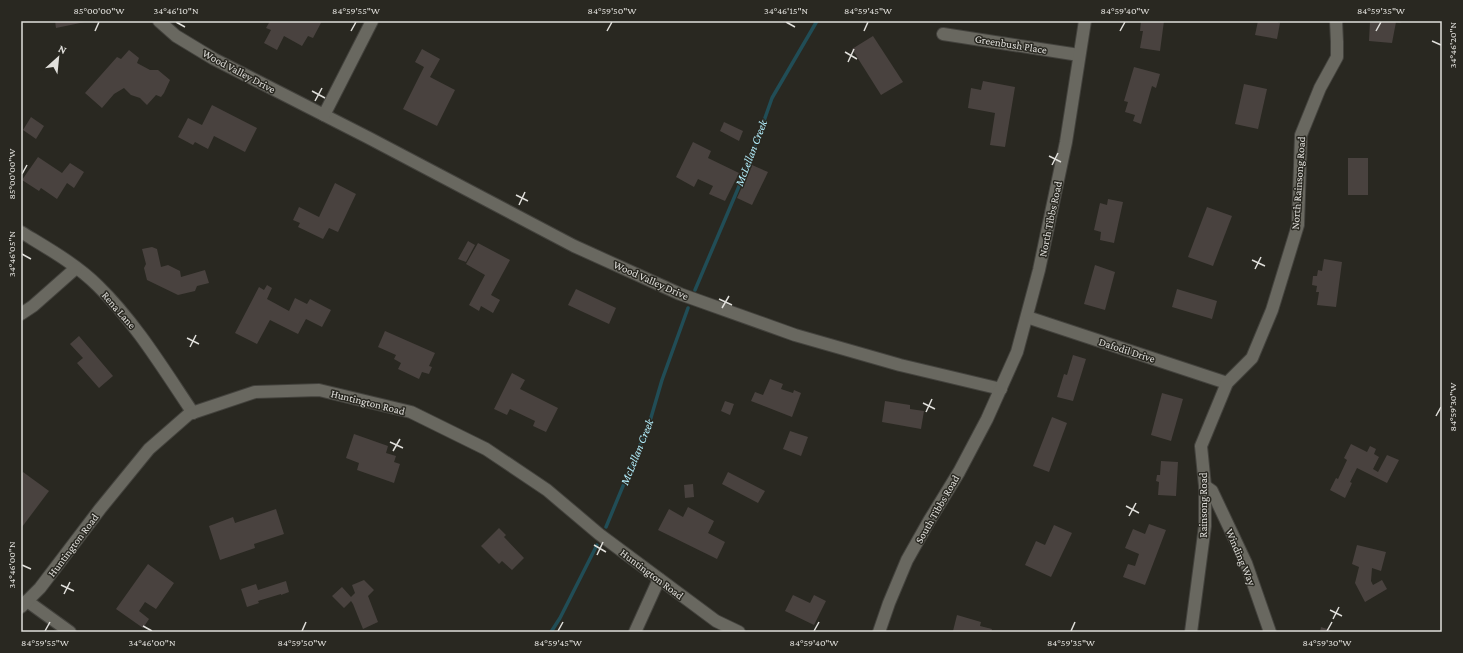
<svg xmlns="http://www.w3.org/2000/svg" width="1463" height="653" viewBox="0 0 1463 653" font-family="'Crimson Pro',serif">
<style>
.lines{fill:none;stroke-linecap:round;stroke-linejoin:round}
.stream{stroke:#214d56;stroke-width:3.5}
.building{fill:#49423f}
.minor-casing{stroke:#43423d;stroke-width:14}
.minor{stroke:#696860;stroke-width:12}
.ticks{fill:none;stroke:#e0dfdb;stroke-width:1.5}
.labels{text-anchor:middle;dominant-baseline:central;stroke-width:3;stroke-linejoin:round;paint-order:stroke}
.street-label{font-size:11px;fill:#e0dfdb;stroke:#292821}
.water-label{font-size:12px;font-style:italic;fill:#b2edfb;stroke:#292821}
.neatline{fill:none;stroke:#e0dfdb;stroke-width:1.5}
.ticks-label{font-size:10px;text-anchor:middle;fill:#e0dfdb}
</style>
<rect width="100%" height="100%" fill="#292821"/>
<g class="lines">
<!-- stream -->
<g class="stream">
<polyline points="695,290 751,158 772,98 817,21"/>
<polyline points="606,527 650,421 662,380 688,308"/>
<polyline points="551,632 560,618 597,545"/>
</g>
</g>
<!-- building -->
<g class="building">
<polygon points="55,21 85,21 85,22 56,28"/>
<polygon points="270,21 322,21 313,38 308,36 302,46 284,36 277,50 264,43 271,30 266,28"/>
<polygon points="1141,21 1164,21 1160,51 1140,48 1143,31 1140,31"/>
<polygon points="1258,21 1279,21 1278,23 1280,23 1277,39 1255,35"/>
<polygon points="1370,21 1402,21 1401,23 1396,22 1392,43 1369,41"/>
<polygon points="873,36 903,82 881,95 852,49"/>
<polygon points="422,49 440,59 430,77 455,90 437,126 403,109 424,67 415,62"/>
<polygon points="129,50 139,58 137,63 150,70 158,70 170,80 164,93 161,97 156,95 147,105 140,98 131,95 124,88 114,94 102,108 85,93 117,57 121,59"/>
<polygon points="1134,67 1160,74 1156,88 1152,86 1141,124 1133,121 1135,115 1125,112 1128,102 1124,101"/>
<polygon points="983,81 1015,87 1005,147 990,145 995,113 968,108 971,88 981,90"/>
<polygon points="1244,84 1267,89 1258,129 1235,124"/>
<polygon points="212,105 257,128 245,152 214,136 208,149 195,142 193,145 178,137 188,118 202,125"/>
<polygon points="31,117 44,126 36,139 23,130"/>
<polygon points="724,122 743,131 739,141 720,131"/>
<polygon points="693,142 711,151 708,158 739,173 725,201 709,194 713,186 698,179 694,187 676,177"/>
<polygon points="38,157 62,173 70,163 84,172 74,188 67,183 57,199 41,188 39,191 22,180"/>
<rect x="1348" y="158" width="20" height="37"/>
<polygon points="752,165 768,172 752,205 737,198"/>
<polygon points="335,183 356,194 338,232 329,228 323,239 298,227 300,223 293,220 299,207 319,217"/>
<polygon points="1108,199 1123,202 1114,243 1100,240 1101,232 1094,230 1100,203 1107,205"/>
<polygon points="1207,207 1232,216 1213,266 1188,257"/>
<polygon points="468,241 475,245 466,262 458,259"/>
<polygon points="478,243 510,260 491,295 500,300 493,313 481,306 479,311 469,305 485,275 466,264"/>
<polygon points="152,247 157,249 161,267 168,265 180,271 181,277 205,270 209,283 197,286 195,291 178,295 147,280 144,268 146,264 142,249"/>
<polygon points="1324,259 1342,262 1336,307 1317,305 1319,292 1316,292 1317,286 1312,285 1313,276 1317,276 1318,270 1322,271"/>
<polygon points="1095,265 1115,272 1105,310 1084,304"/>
<polygon points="267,285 272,288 267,299 289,311 295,298 307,304 310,299 331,310 322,327 306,319 298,334 270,320 257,344 235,333 259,287 264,290"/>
<polygon points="576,289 616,308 609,324 568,305"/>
<polygon points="1177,289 1217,301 1212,319 1172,307"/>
<polygon points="385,331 435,353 429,366 432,367 429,374 422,372 419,379 398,369 401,363 394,359 396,355 378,347"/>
<polygon points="79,336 113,376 99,388 77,363 83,358 70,344"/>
<polygon points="1073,355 1086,359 1073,401 1057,397 1064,374 1067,375"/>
<polygon points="512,373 525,380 520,389 558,408 546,432 533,426 535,421 510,409 507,415 494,409"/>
<polygon points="770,379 783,384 781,389 793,393 794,390 801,393 792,417 751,401 755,392 763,395"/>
<polygon points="1162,393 1183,399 1171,441 1151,435"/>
<polygon points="725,401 734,404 730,415 721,411"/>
<polygon points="885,401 910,405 910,409 924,411 921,429 882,422"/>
<polygon points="1052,417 1067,423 1049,472 1033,466"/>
<polygon points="790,431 808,437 801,456 783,449"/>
<polygon points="354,434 388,446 386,453 396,456 394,462 400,464 394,483 357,470 359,463 346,458"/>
<polygon points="1351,444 1367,452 1370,446 1376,449 1374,454 1379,457 1373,469 1378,472 1387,455 1399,460 1387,483 1357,468 1350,482 1352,483 1345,498 1330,490 1336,478 1338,479 1347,460 1344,458"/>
<polygon points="1161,461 1178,462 1176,496 1158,495 1159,482 1156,481 1157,475 1160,475"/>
<polygon points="23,472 49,491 22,527 21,526 21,475"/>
<polygon points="728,472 765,491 758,503 722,484"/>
<polygon points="693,484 694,497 685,498 684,485"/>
<polygon points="688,507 714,521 708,533 725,542 717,559 658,530 669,509 683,517"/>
<polygon points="276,509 284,534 254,544 255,548 220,560 209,526 233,517 235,523"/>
<polygon points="1149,524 1166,530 1145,585 1123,577 1128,564 1135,566 1139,554 1125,548 1133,529 1145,534"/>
<polygon points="1054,525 1072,533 1051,577 1025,565 1036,541 1045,545"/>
<polygon points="499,528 506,535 504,537 524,558 512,570 502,561 499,564 481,546"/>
<polygon points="1357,545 1386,552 1381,571 1372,568 1371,581 1373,585 1382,580 1387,589 1365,602 1355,583 1359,567 1352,564"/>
<polygon points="148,564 174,583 156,609 145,602 139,611 149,619 143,628 116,609"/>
<polygon points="364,580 374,590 368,596 378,622 363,629 353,604 351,601 344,608 332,596 342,587 351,597 355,593 352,585"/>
<polygon points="286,581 289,592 281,595 281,594 258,601 259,603 247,607 241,589 256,584 258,590"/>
<polygon points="793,595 810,603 814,595 826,601 814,625 785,611"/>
<polygon points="957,615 981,622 980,626 992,629 991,632 953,631"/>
<polygon points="1321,627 1336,632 1320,632"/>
</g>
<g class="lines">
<!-- minor casing -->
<g class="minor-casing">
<g id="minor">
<polyline points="159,21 176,36 214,59 369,138 574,246 680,294 795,335 900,365 1001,389"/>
<polyline points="943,34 1079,55"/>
<polyline points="324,115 372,21"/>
<path d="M21,232C47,248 76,264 98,286C135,322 164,370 193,413"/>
<polyline points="21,314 33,306 76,268"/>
<polyline points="1027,317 1227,383"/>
<polyline points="1205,486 1212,491 1246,563 1270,632"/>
<polyline points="27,601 70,632"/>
<polyline points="21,607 40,588 100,509 149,449 189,414 255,392 319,390 411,412 486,449 547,490 599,534 716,621 739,632"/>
<polyline points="635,632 659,579"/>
<polyline points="879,632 889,603 907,560 929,521 959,472 987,419 1017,352 1039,270 1066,142 1085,21"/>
<polyline points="1191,632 1205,526 1205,486 1201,446 1227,383 1252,358 1272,310 1298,225 1301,135 1320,88 1337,57 1337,42 1336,21"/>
</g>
</g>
<!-- minor -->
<use href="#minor" class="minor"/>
</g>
<!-- ticks -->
<path class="ticks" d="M176,22L185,27M786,22L795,27M95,31L99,22M351,31L356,22M607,31L612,22M864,31L868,22M1120,31L1125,22M1376,31L1381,22M1432,41L1441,45M845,52L857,59M848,62L854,49M312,91L325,98M315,101L322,88M1049,156L1061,162M1052,165L1058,153M22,174L27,165M516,195L528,201M519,205L525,192M22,254L31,259M1252,260L1265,266M1255,269L1261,257M719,299L732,305M722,308L729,296M187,338L199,344M190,347L196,335M923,403L935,409M926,412L932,399M1436,416L1441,407M390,442L403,448M393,451L400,439M1126,506L1139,513M1129,516L1136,503M594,545L606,552M597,555L603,542M22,565L31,569M61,585L74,591M64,594L70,582M1330,610L1342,616M1333,619L1339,607M143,626L152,631M45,631L50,622M302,631L306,622M558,631L563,622M814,631L819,622M1071,631L1075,622M1327,631L1332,622"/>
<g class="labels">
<!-- street labels -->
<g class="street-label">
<text transform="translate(1011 44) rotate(9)">Greenbush Place</text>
<text transform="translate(239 71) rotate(28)">Wood Valley Drive</text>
<text transform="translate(1298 183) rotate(-86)">North Rainsong Road</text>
<text transform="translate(1050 219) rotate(-78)">North Tibbs Road</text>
<text transform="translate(651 280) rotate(24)">Wood Valley Drive</text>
<text transform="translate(119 310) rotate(49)">Rena Lane</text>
<text transform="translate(1127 350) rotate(18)">Dafodil Drive</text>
<text transform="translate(368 402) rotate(14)">Huntington Road</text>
<text transform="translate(1203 505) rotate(-90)">Rainsong Road</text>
<text transform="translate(937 509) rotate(-60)">South Tibbs Road</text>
<text transform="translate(73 545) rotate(-53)">Huntington Road</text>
<text transform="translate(1241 557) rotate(67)">Winding Way</text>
<text transform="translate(652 574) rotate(37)">Huntington Road</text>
</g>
<!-- water labels -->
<g class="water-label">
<text transform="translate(751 153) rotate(-69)">McLellan Creek</text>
<text transform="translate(637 452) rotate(-68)">McLellan Creek</text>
</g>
</g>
<!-- border -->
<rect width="1463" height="653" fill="none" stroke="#292821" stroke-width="44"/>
<!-- north arrow -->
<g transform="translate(58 58) rotate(27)" stroke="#292821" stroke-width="3" paint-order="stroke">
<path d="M0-3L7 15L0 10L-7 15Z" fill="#e0dfdb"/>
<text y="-6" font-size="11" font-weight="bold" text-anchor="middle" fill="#e0dfdb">N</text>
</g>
<rect x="22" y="22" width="1419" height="609" class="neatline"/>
<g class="ticks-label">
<text x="99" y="14">85°00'00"W</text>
<text x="176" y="14">34°46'10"N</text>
<text x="356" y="14">84°59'55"W</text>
<text x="612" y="14">84°59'50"W</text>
<text x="786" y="14">34°46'15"N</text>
<text x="868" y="14">84°59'45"W</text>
<text x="1125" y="14">84°59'40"W</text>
<text x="1381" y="14">84°59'35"W</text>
<text transform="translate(1452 45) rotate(-90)" y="4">34°46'20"N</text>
<text transform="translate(11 174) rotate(-90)" y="4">85°00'00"W</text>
<text transform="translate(11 254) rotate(-90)" y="4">34°46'05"N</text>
<text transform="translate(1452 407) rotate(-90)" y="4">84°59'30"W</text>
<text transform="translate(11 565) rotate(-90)" y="4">34°46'00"N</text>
<text x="45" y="646">84°59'55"W</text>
<text x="152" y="646">34°46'00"N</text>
<text x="302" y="646">84°59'50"W</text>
<text x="558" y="646">84°59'45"W</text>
<text x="814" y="646">84°59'40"W</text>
<text x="1071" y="646">84°59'35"W</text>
<text x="1327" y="646">84°59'30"W</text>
</g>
</svg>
